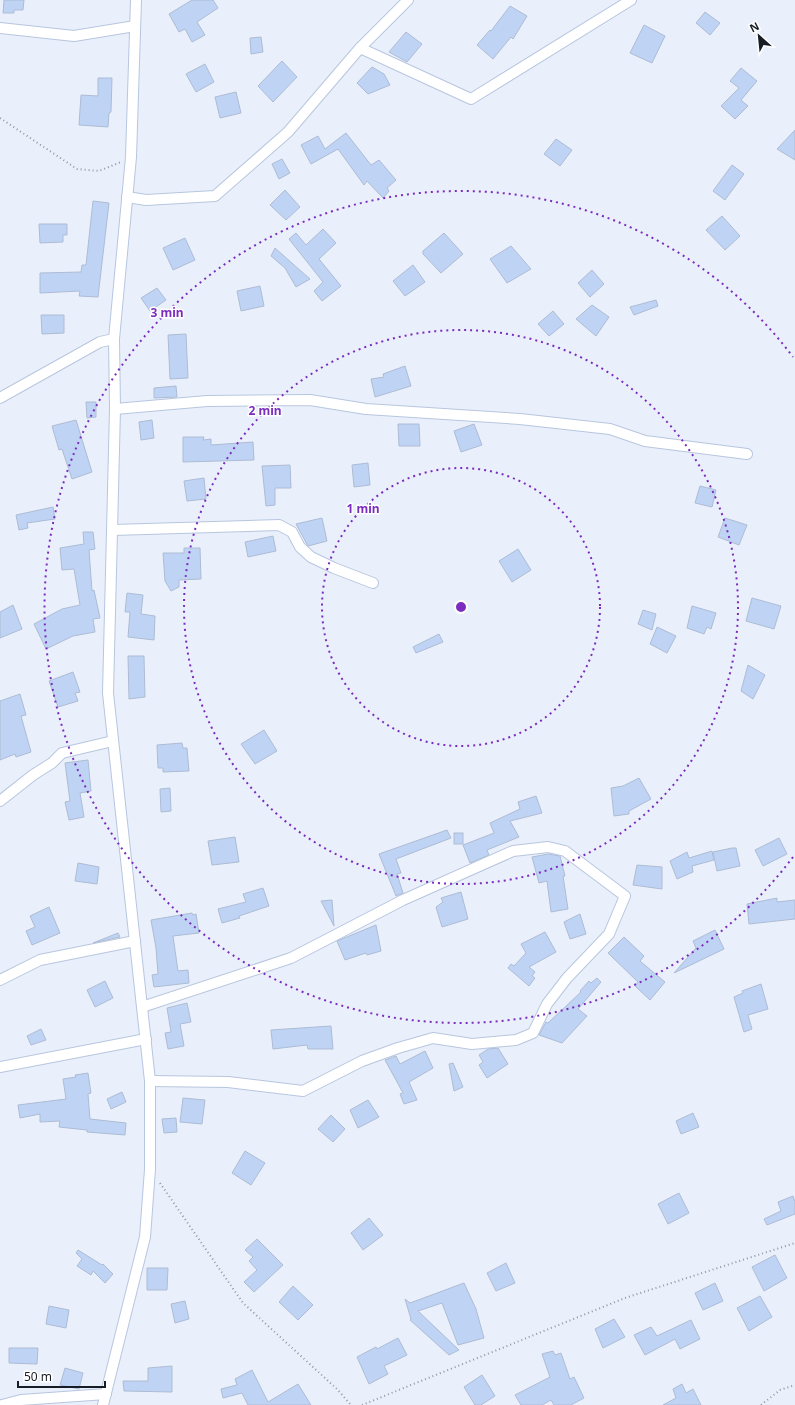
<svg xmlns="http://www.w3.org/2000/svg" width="795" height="1405" viewBox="0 0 795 1405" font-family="'Noto Sans',sans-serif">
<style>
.building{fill:#bfd3f5;stroke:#adbcd4}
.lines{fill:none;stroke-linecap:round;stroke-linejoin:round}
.minor-casing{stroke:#b7c6df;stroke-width:12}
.path{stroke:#9297a1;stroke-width:2;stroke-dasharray:1 3;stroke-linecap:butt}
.minor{stroke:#fff;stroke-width:10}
.ring{fill:none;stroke:#7b2cbf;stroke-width:2;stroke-dasharray:2 4}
.centre{fill:#7b2cbf;stroke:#fff;stroke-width:2}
.ring-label{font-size:12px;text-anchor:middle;font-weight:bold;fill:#7b2cbf;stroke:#fff;stroke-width:3;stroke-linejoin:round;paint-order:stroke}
</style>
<rect width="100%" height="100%" fill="#eaf0fb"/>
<!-- building -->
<g class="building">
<polygon points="4,0 24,0 23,10 14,10 14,13 3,13"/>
<polygon points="192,0 213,0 218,8 197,22 205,35 192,42 185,29 179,32 169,14"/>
<polygon points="510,6 527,16 513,39 511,37 493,59 477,45 490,30 491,31"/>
<polygon points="705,12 720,23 710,35 696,23"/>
<polygon points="644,25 665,36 652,63 630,53"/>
<polygon points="406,32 422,44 407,62 389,52"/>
<polygon points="261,37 263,52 251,54 250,38"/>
<polygon points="282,61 297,77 273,102 258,86"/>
<polygon points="205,64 214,82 196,92 186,74"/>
<polygon points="372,67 384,74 390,85 368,94 357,83"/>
<polygon points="741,68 757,81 741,100 748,106 735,119 721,106 739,88 730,81"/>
<polygon points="98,78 112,78 111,112 109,113 108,127 79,125 81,95 98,96"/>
<polygon points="236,92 241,113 220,118 215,97"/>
<polygon points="795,130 795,160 777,149"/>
<polygon points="346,133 371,165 379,160 396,180 387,188 389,191 383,198 367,181 364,185 338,149 311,164 301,145 318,136 325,149"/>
<polygon points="556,139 572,150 560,166 544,154"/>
<polygon points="282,159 290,173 279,179 272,164"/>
<polygon points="732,165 744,174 725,200 713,191"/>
<polygon points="285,190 300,207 286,220 270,205"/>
<polygon points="93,201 109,203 98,297 79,296 80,291 40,293 40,273 81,272 82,265 86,265"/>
<polygon points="722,216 740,236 725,250 706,230"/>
<polygon points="39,224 67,224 67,235 63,235 63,242 40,243"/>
<polygon points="323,229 336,243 319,259 341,286 322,301 314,291 323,282 289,239 296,233 306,245"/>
<polygon points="444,233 463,254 441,273 423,254 423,251"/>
<polygon points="185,238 195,260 173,270 163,248"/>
<polygon points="511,246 531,269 507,283 490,259"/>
<polygon points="275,248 302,272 310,279 296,287 285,268 271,256"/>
<polygon points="413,265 425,282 405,296 393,281"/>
<polygon points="592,270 604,284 590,297 578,283"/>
<polygon points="260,286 264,306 241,311 237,291"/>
<polygon points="157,288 166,300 150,311 141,298"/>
<polygon points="656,300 658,306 634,315 630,307"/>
<polygon points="592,305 609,317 596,336 576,319"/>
<polygon points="553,311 564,324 549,336 538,324"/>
<polygon points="41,315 64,315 64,333 42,334"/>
<polygon points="186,334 188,378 170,379 168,335"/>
<polygon points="405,366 411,386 375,397 371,379 384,377 383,374"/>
<polygon points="176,386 177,397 154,398 154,388"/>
<polygon points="86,402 96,402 96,417 87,418"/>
<polygon points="76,420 92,472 72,479 62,449 59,450 52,426"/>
<polygon points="152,420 154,438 141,440 139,422"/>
<polygon points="398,424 419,424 420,446 399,446"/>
<polygon points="474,424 482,445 461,452 454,431"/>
<polygon points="183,437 204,437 203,440 211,439 211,445 253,442 254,460 183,462"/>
<polygon points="368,463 370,485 354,487 352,465"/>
<polygon points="290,465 291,488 275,488 275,505 266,506 262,466"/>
<polygon points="204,478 206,499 187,501 184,481"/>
<polygon points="700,486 716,490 712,507 695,503"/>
<polygon points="53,507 55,519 27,523 28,528 19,530 16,515"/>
<polygon points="322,518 327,541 308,546 296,524"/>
<polygon points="725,518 747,525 739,545 718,537"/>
<polygon points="83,532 93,532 95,549 89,550 92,591 94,590 100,618 93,619 95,632 73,636 46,649 34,624 62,609 80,605 74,569 62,570 60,548 84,544"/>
<polygon points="273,536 276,551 248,557 245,542"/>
<polygon points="184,548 200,548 201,579 179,580 179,587 171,591 165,581 163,553 184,553"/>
<polygon points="518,549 531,570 512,582 499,561"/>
<polygon points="127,593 143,595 141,614 155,616 154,640 128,637 130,612 125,612"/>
<polygon points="752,598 781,606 774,629 746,621"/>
<polygon points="13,605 22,629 0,638 0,612"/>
<polygon points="692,606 716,613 711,629 707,627 704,634 687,628"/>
<polygon points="643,610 656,614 652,630 638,624"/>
<polygon points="657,627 676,636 667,653 650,644"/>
<polygon points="439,634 443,642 416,653 413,647"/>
<polygon points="128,656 144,656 145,697 129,699"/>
<polygon points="748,665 765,675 753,699 741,691"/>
<polygon points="73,672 80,692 75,693 78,701 58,707 49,681"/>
<polygon points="20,694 26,715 21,716 31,752 16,757 15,754 0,760 0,701"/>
<polygon points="264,730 277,751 255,764 241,744"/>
<polygon points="182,743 183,748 187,748 189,771 163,772 163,768 158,768 157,745"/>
<polygon points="88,760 91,791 80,793 84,817 69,820 65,802 70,801 65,763"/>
<polygon points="639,778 651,799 629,811 629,814 614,816 611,788 623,786"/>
<polygon points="170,788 171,811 161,812 160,789"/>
<polygon points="536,796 542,813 510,821 519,837 487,850 489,855 470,863 463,845 494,833 490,823 520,809 518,802"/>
<polygon points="447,830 451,838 396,859 401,873 397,874 403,893 396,896 379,854"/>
<rect x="454" y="833" width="9" height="11"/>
<polygon points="235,837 239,862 212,865 208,841"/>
<polygon points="779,838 787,854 763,866 755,850"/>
<polygon points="732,848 736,848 740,866 717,871 713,852"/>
<polygon points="712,851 714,860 692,866 693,872 677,879 670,861 687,852 689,858"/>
<polygon points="548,854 560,856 565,876 563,876 568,909 551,912 547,881 539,883 532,857"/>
<polygon points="78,863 99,867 97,884 75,881"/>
<polygon points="637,865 662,867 662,889 633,885"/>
<polygon points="263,888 269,906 239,916 240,918 222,923 218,909 246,902 243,894"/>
<polygon points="461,892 468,919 442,927 436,907 443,902 441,898"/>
<polygon points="777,898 777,902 795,900 795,919 749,924 747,904"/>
<polygon points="332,900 334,926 321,901"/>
<polygon points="49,907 60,933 32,945 26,931 35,927 30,916"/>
<polygon points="192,913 193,915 196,914 199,933 173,936 178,971 188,970 189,983 154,987 152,975 158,974 156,948 151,920"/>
<polygon points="580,914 586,934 570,939 564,922"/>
<polygon points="376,925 381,951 367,955 366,953 345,960 337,941"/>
<polygon points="715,930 724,949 674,973 696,948 693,941"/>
<polygon points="545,932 556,952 529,967 535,972 532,976 535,978 529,986 508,968 511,964 514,966 526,953 521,944"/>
<polygon points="118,933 120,937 93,943"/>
<polygon points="624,937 644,956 640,961 665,982 650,1000 635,986 638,982 608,953"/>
<polygon points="597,978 601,982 578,1009 587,1016 562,1043 539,1035 546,1022 548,1023 581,992 580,991 589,981 591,983"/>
<polygon points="105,981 113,998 95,1007 87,990"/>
<polygon points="761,984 768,1009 748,1015 752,1029 744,1032 734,997 743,993 742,991"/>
<polygon points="187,1003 191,1022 180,1024 184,1046 168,1049 165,1033 171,1032 167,1008"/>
<polygon points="331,1026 333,1049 308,1049 307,1045 273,1049 271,1030"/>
<polygon points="41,1029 46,1040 31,1045 27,1036"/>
<polygon points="498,1048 508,1064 487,1078 479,1065 483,1062 479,1055 488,1049"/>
<polygon points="425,1051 433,1068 409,1082 417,1100 404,1104 400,1094 403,1093 385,1060 396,1056 400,1064"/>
<polygon points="453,1063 463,1087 454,1091 449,1064"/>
<polygon points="88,1073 91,1093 88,1094 90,1119 126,1123 125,1135 87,1132 87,1130 59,1127 60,1121 40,1122 40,1114 20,1118 18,1105 66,1099 63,1079 76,1077 75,1075"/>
<polygon points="122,1092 126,1102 111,1109 107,1099"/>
<polygon points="183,1098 205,1100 202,1124 180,1122"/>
<polygon points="368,1100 379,1117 358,1128 350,1110"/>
<polygon points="693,1113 699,1127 681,1134 676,1121"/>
<polygon points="331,1115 345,1129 333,1142 318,1129"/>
<polygon points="176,1118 177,1132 164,1133 162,1119"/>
<polygon points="245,1151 265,1163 251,1185 232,1173"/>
<polygon points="679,1193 689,1213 668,1224 658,1204"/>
<polygon points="793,1196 795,1202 795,1214 767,1225 764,1219 781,1211 778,1202"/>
<polygon points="369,1218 383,1235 363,1250 351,1233"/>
<polygon points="257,1239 283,1265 254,1292 244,1282 257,1270 249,1261 253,1257 245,1250"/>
<polygon points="78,1250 102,1265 103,1264 113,1274 105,1283 93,1271 91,1275 77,1266 82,1259 76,1253"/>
<polygon points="775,1255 787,1278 764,1291 752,1267"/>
<polygon points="506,1263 515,1283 496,1291 487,1273"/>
<polygon points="147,1268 168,1268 167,1290 147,1290"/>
<polygon points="464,1283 476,1309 484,1338 458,1345 442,1303 418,1311 459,1350 449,1355 410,1320 411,1319 405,1299 410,1303"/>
<polygon points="715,1283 723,1301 703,1310 695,1293"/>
<polygon points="293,1286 313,1305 298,1320 279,1302"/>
<polygon points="760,1296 772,1317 749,1331 737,1308"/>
<polygon points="185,1301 189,1319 175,1323 171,1304"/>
<polygon points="49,1306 69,1310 66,1328 46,1324"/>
<polygon points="614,1319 625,1337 603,1348 595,1329"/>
<polygon points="691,1320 700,1339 680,1349 675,1339 645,1355 634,1335 651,1327 657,1336"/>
<polygon points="398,1338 407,1355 384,1366 388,1374 369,1384 357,1357 376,1347 377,1349"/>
<polygon points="9,1348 38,1348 37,1364 9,1363"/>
<polygon points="553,1351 555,1355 561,1353 570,1379 574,1377 584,1398 571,1405 554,1405 551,1400 542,1405 521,1405 515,1395 550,1377 542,1354"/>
<polygon points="172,1366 172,1392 124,1391 123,1381 148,1381 148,1368"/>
<polygon points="65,1368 83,1373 79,1389 60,1385"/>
<polygon points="252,1370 268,1402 298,1384 311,1405 248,1405 242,1393 223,1398 221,1389 237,1385 235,1379"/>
<polygon points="482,1375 495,1396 481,1405 475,1405 464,1387"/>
<polygon points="682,1384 686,1393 693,1389 701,1405 663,1405 676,1398 673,1389"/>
</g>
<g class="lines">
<!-- minor casing -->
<g class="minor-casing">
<g id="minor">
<polyline points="0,28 74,36 135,26"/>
<polyline points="360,48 471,99 631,0"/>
<polyline points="127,197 146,200 215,196 288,132 360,48 408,0"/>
<polyline points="0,398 100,342 114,339"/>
<polyline points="115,409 207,401 310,400 366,409 520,419 610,429 645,441 747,454"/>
<polyline points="112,530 279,525 292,532 300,547 311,557 334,568 373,583"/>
<polyline points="0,801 33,775 52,763 62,753 113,741"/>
<polyline points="0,980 40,960 135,941"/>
<polyline points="142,1007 291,958 403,900 513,851 548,847 565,851 625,896 609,934 567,978 547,1004 533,1033 516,1040 472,1044 433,1038 398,1048 362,1061 303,1091 228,1082 150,1081"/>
<polyline points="0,1067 146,1039"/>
<polyline points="2,1405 21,1400 106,1394"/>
<polyline points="103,1405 145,1237 150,1169 150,1081 108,693 115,409 114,339 131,157 136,0"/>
</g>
</g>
<!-- path -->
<g class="path">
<polyline points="0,118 77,169 99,171 121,162"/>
<polyline points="160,1183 243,1303 337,1389 351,1405"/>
<polyline points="362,1405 625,1298 795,1243"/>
<polyline points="761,1405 780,1390 795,1385"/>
</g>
<!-- minor -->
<use href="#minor" class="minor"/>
</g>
<!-- distance rings -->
<g class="ring">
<circle cx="461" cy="607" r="139"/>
<circle cx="461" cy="607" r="277"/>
<path d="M793 857A416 416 0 1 1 793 357"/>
</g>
<circle cx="461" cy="607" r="6" class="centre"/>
<g class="ring-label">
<text x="167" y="317">3 min</text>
<text x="265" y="415">2 min</text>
<text x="363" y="513">1 min</text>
</g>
<!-- north arrow -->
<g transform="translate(759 36) rotate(333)" stroke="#ffffff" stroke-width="3" paint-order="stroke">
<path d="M0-3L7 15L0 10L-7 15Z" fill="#171c25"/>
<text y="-6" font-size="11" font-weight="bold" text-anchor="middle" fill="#171c25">N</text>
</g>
<!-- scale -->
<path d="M18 1381v6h87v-6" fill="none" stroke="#171c25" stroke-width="2"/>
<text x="24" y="1381" font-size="12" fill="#171c25" stroke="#ffffff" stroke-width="3" paint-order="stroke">50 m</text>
</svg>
